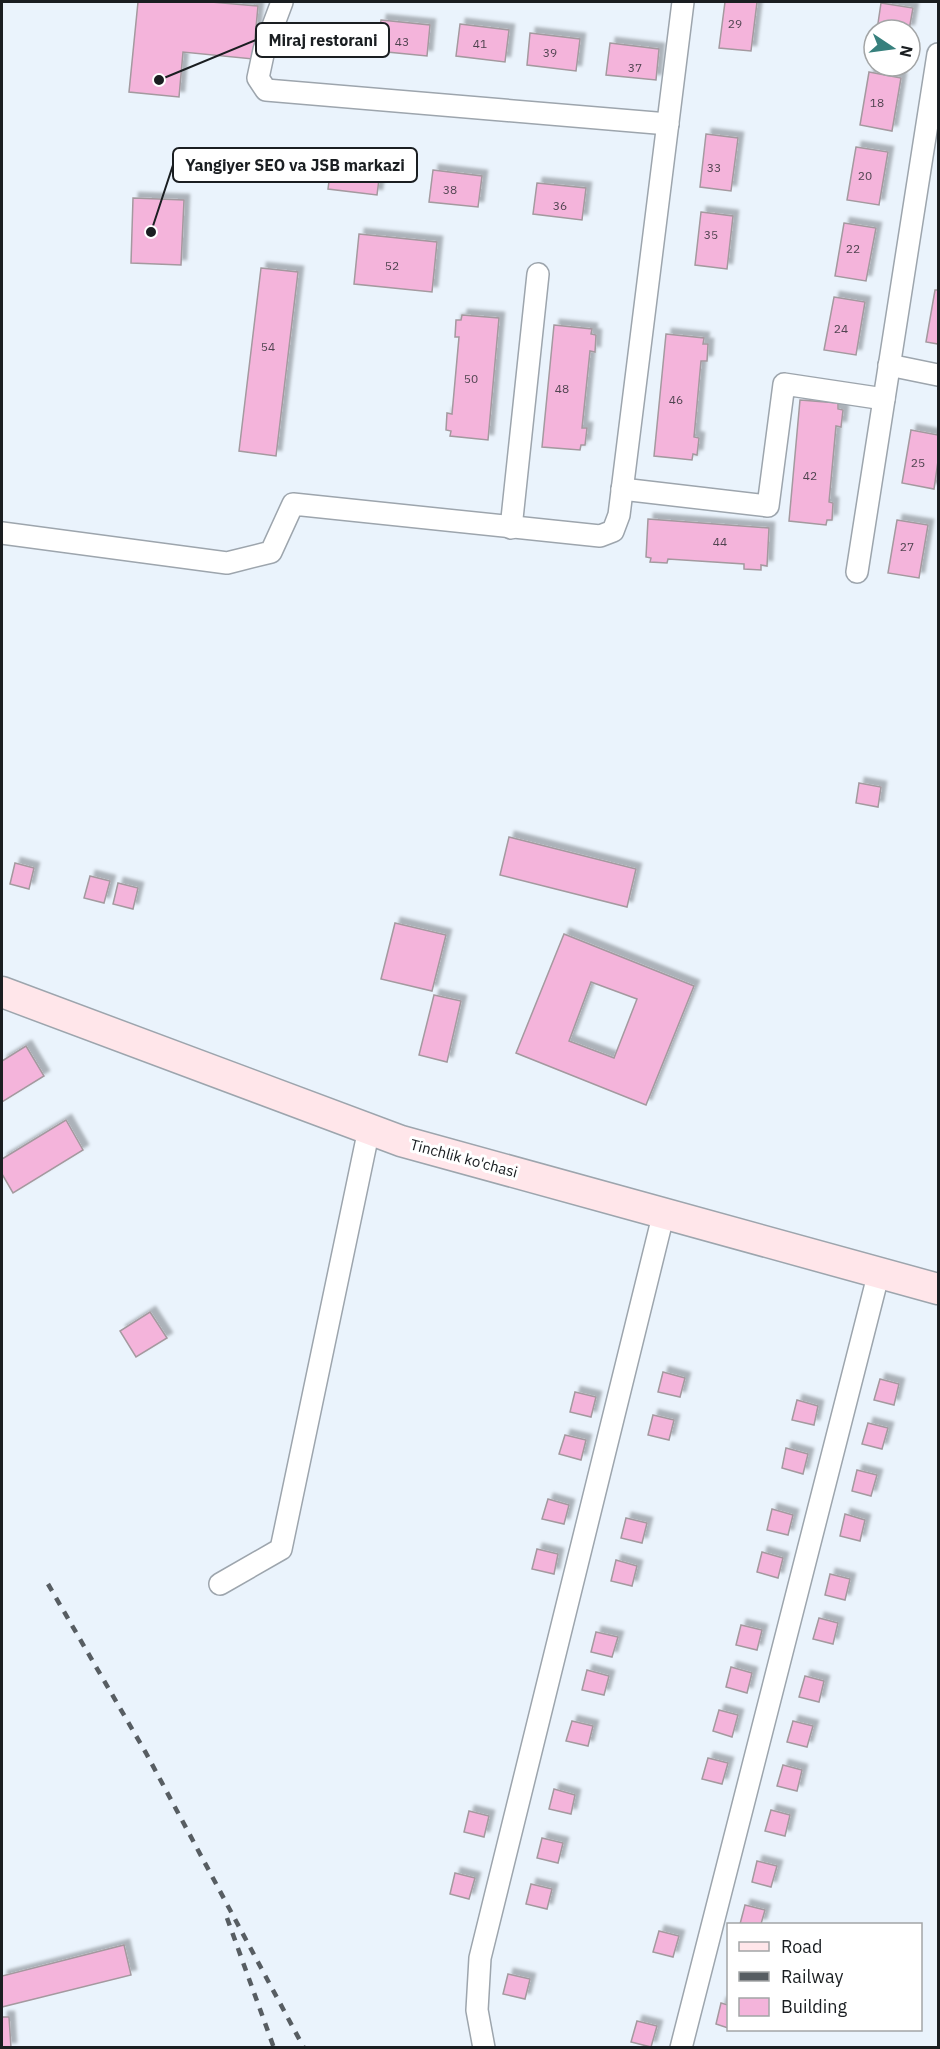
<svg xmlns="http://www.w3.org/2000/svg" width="940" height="2049" viewBox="0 0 940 2049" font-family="'IBM Plex Sans',sans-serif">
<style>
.building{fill:#f4b4db;stroke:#a4999f;stroke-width:1.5;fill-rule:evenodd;filter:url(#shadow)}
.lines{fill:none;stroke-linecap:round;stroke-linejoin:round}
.street-casing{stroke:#9da5ad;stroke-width:24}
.secondary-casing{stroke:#9da5ad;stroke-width:33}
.street{stroke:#fff;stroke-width:21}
.secondary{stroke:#ffe6ea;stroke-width:30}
.rail{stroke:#575d62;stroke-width:4.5;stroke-dasharray:8 8;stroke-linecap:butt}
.labels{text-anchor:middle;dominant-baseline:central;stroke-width:6;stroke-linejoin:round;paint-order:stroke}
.number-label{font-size:12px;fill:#504450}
.street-label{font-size:15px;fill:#1a1e21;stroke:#fff}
.leader{fill:none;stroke:#1a1e21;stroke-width:2}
.callout-dot{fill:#1a1e21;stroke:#fff;stroke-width:2}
.callout{fill:#fff;stroke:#1a1e21;stroke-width:2}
.callout-label{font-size:16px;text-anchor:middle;font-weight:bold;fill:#1a1e21}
</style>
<defs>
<filter id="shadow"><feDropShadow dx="5.5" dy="-5.5" stdDeviation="1.5" flood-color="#0004"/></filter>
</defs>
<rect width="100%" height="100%" fill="#eaf3fc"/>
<!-- building -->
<g class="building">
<polygon points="138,2 211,2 258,6 253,59 183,52 179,97 129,92"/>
<polygon points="725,2 757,2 751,51 719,48"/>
<polygon points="881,3 913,8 909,30 877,30"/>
<polygon points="381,20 430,25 427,56 377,51"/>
<polygon points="460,24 509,30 505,62 456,56"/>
<polygon points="530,33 580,39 576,71 527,65"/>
<polygon points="610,43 659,49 656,80 606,75"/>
<polygon points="869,72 901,78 892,131 860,125"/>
<polygon points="706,134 738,138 731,191 700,187"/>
<polygon points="856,147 888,152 879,205 847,200"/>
<polygon points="332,158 381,163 377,195 328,189"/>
<polygon points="433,170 482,176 478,207 429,202"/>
<polygon points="537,183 586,188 582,220 533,214"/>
<polygon points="133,198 184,200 181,265 131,263"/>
<polygon points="701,212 733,216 727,269 695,265"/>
<polygon points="844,223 876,228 866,281 835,276"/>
<polygon points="359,234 437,242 432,292 354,284"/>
<polygon points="261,268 298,272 276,456 239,451"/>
<polygon points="935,290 938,290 938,344 926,342"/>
<polygon points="834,297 865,302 856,355 824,350"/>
<polygon points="462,315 499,318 488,440 450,436 451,431 446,430 447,413 452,414 459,337 455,337 456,320 461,320"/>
<polygon points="554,325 592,329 591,334 596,335 595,352 590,351 582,428 587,428 585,445 581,445 580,450 542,447"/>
<polygon points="666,334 704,338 703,344 708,344 707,361 701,361 694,437 699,438 697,455 693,454 692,460 654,456"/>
<polygon points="800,400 838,403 838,409 843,410 841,427 836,426 829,502 833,503 832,520 827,520 826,525 789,521"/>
<polygon points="911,430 938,435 938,461 934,489 902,483"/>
<polygon points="648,519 769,528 767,566 761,565 761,570 744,569 744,564 668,559 667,563 650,562 651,558 646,557"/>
<polygon points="897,520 928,525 919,578 888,573"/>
<polygon points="859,783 881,787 878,807 856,803"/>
<polygon points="509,837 636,869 627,907 500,875"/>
<polygon points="15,863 34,868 29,889 10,884"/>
<polygon points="90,876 110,881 104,903 84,898"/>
<polygon points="118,883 138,888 133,909 113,904"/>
<polygon points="395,923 446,935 432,991 381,979"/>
<path d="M564,934L694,986L646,1105L516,1053ZM591,982L637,999L614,1058L569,1041Z"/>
<polygon points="434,995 461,1001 447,1062 419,1055"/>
<polygon points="26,1046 44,1076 2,1102 2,1061"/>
<polygon points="66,1120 83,1150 13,1193 2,1174 2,1159"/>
<polygon points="150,1312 167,1338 136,1357 120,1331"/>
<polygon points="663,1372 685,1378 680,1397 658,1392"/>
<polygon points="880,1379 899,1384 894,1405 874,1400"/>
<polygon points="575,1392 596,1397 591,1417 570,1412"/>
<polygon points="797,1400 818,1406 814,1425 792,1420"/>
<polygon points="653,1415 674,1420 669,1440 648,1435"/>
<polygon points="868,1423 888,1428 882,1449 862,1444"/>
<polygon points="565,1435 586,1440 581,1460 559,1454"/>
<polygon points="786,1448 808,1454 803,1474 782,1468"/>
<polygon points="857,1470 877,1475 871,1496 852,1491"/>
<polygon points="548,1499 569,1505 564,1524 542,1519"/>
<polygon points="772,1509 793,1515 788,1535 767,1530"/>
<polygon points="845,1514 865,1520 860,1541 840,1536"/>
<polygon points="626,1518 647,1523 642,1543 621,1538"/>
<polygon points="537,1549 558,1554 554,1574 532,1569"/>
<polygon points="762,1552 783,1558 778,1578 757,1572"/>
<polygon points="616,1560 637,1566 632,1586 611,1581"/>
<polygon points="830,1574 850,1579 845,1600 825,1595"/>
<polygon points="819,1618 838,1623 833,1644 813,1639"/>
<polygon points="741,1625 762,1630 757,1650 736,1645"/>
<polygon points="596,1632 618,1637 612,1657 591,1652"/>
<polygon points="731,1667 752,1673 747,1693 726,1687"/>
<polygon points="587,1670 609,1676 604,1695 582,1690"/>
<polygon points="805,1676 824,1681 819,1702 799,1697"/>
<polygon points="719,1710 738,1715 732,1737 713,1731"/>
<polygon points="572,1721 593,1726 588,1746 566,1741"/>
<polygon points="793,1721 813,1726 807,1747 787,1742"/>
<polygon points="708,1758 728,1763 722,1784 702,1779"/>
<polygon points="783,1765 802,1770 797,1791 777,1786"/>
<polygon points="554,1789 575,1795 571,1814 549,1809"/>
<polygon points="771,1810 790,1815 785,1836 765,1831"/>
<polygon points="469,1811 489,1816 484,1837 464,1832"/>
<polygon points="542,1838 563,1843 558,1863 537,1858"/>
<polygon points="757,1861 777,1866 771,1887 752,1882"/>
<polygon points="455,1873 475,1878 469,1899 450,1894"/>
<polygon points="531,1884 552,1889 547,1909 526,1904"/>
<polygon points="745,1905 765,1910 761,1924 740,1924"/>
<polygon points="659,1931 679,1936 673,1957 653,1952"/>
<polygon points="124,1945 131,1975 2,2007 2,1976"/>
<polygon points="508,1974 530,1979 525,1999 503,1994"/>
<polygon points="721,2003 728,2005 728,2028 716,2024"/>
<polygon points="2,2017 9,2017 11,2048 2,2048"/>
<polygon points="637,2021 657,2026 651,2047 631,2042"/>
</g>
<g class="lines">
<!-- street casing -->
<g class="street-casing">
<g id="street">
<polyline points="282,2 264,50 258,78 266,90 668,124"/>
<polyline points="889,365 938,375"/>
<polyline points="622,489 768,506 784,384 884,399"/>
<polyline points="511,528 538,274"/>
<polyline points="2,533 227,563 271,552 293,504 600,536 613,531 619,515 683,2"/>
<polyline points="857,572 938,54"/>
<polyline points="220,1584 281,1549 369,1129"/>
<polyline points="484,2048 477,2010 480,1958 664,1212"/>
<polyline points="681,2048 879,1272"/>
</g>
</g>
<!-- secondary casing -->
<g class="secondary-casing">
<polyline id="secondary" points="2,992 401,1141 938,1289"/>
</g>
<!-- street -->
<use href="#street" class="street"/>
<!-- secondary -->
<use href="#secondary" class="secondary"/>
<!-- rail -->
<g class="rail">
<polyline points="48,1584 146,1753 304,2048"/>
<polyline points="227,1918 274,2048"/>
</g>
</g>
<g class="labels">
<!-- number labels -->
<g class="number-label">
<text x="735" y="23">29</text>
<text x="402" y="41">43</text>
<text x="480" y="43">41</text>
<text x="550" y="52">39</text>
<text x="635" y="67">37</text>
<text x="877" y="102">18</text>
<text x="714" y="167">33</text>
<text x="865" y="175">20</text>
<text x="450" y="189">38</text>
<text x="560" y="205">36</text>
<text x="711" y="234">35</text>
<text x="853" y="248">22</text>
<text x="392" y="265">52</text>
<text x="841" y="328">24</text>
<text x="268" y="346">54</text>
<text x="471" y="378">50</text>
<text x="562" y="388">48</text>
<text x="676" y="399">46</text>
<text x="918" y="462">25</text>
<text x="810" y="475">42</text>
<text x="720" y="541">44</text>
<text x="907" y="546">27</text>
</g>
<!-- street labels -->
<g class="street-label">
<text transform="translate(464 1158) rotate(15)">Tinchlik ko'chasi</text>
</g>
</g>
<!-- callouts -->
<path class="leader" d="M159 80L256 40M151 232L173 165"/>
<g class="callout-dot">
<circle cx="159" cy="80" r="6"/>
<circle cx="151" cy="232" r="6"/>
</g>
<g class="callout">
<rect x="256" y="23" width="133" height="34" rx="6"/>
<rect x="173" y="148" width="244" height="34" rx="6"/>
</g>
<g class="callout-label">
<text x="323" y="46">Miraj restorani</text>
<text x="295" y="171">Yangiyer SEO va JSB markazi</text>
</g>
<!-- border -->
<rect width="940" height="2049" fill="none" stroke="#1a1e21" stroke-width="6"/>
<!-- legend -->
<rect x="727" y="1923" width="195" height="108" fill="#ffffff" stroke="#a3a5a6" stroke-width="1.5"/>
<rect x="739" y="1942" width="30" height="9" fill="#ffe6ea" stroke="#a3a5a6" stroke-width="1.5"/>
<text x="781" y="1953" font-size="18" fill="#1a1e21">Road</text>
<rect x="739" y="1972" width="30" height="9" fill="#575d62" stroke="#a3a5a6" stroke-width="1.5"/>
<text x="781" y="1983" font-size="18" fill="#1a1e21">Railway</text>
<rect x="739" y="1998" width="30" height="18" fill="#f4b4db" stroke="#a3a5a6" stroke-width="1.5"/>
<text x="781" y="2013" font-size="18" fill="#1a1e21">Building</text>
<!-- north arrow -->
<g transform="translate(892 48) rotate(103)"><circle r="28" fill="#ffffff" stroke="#a3a5a6" stroke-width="1.5"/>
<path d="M0-4.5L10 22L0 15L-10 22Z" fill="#37807d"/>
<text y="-9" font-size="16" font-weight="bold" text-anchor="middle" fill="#1a1e21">N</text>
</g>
</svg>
